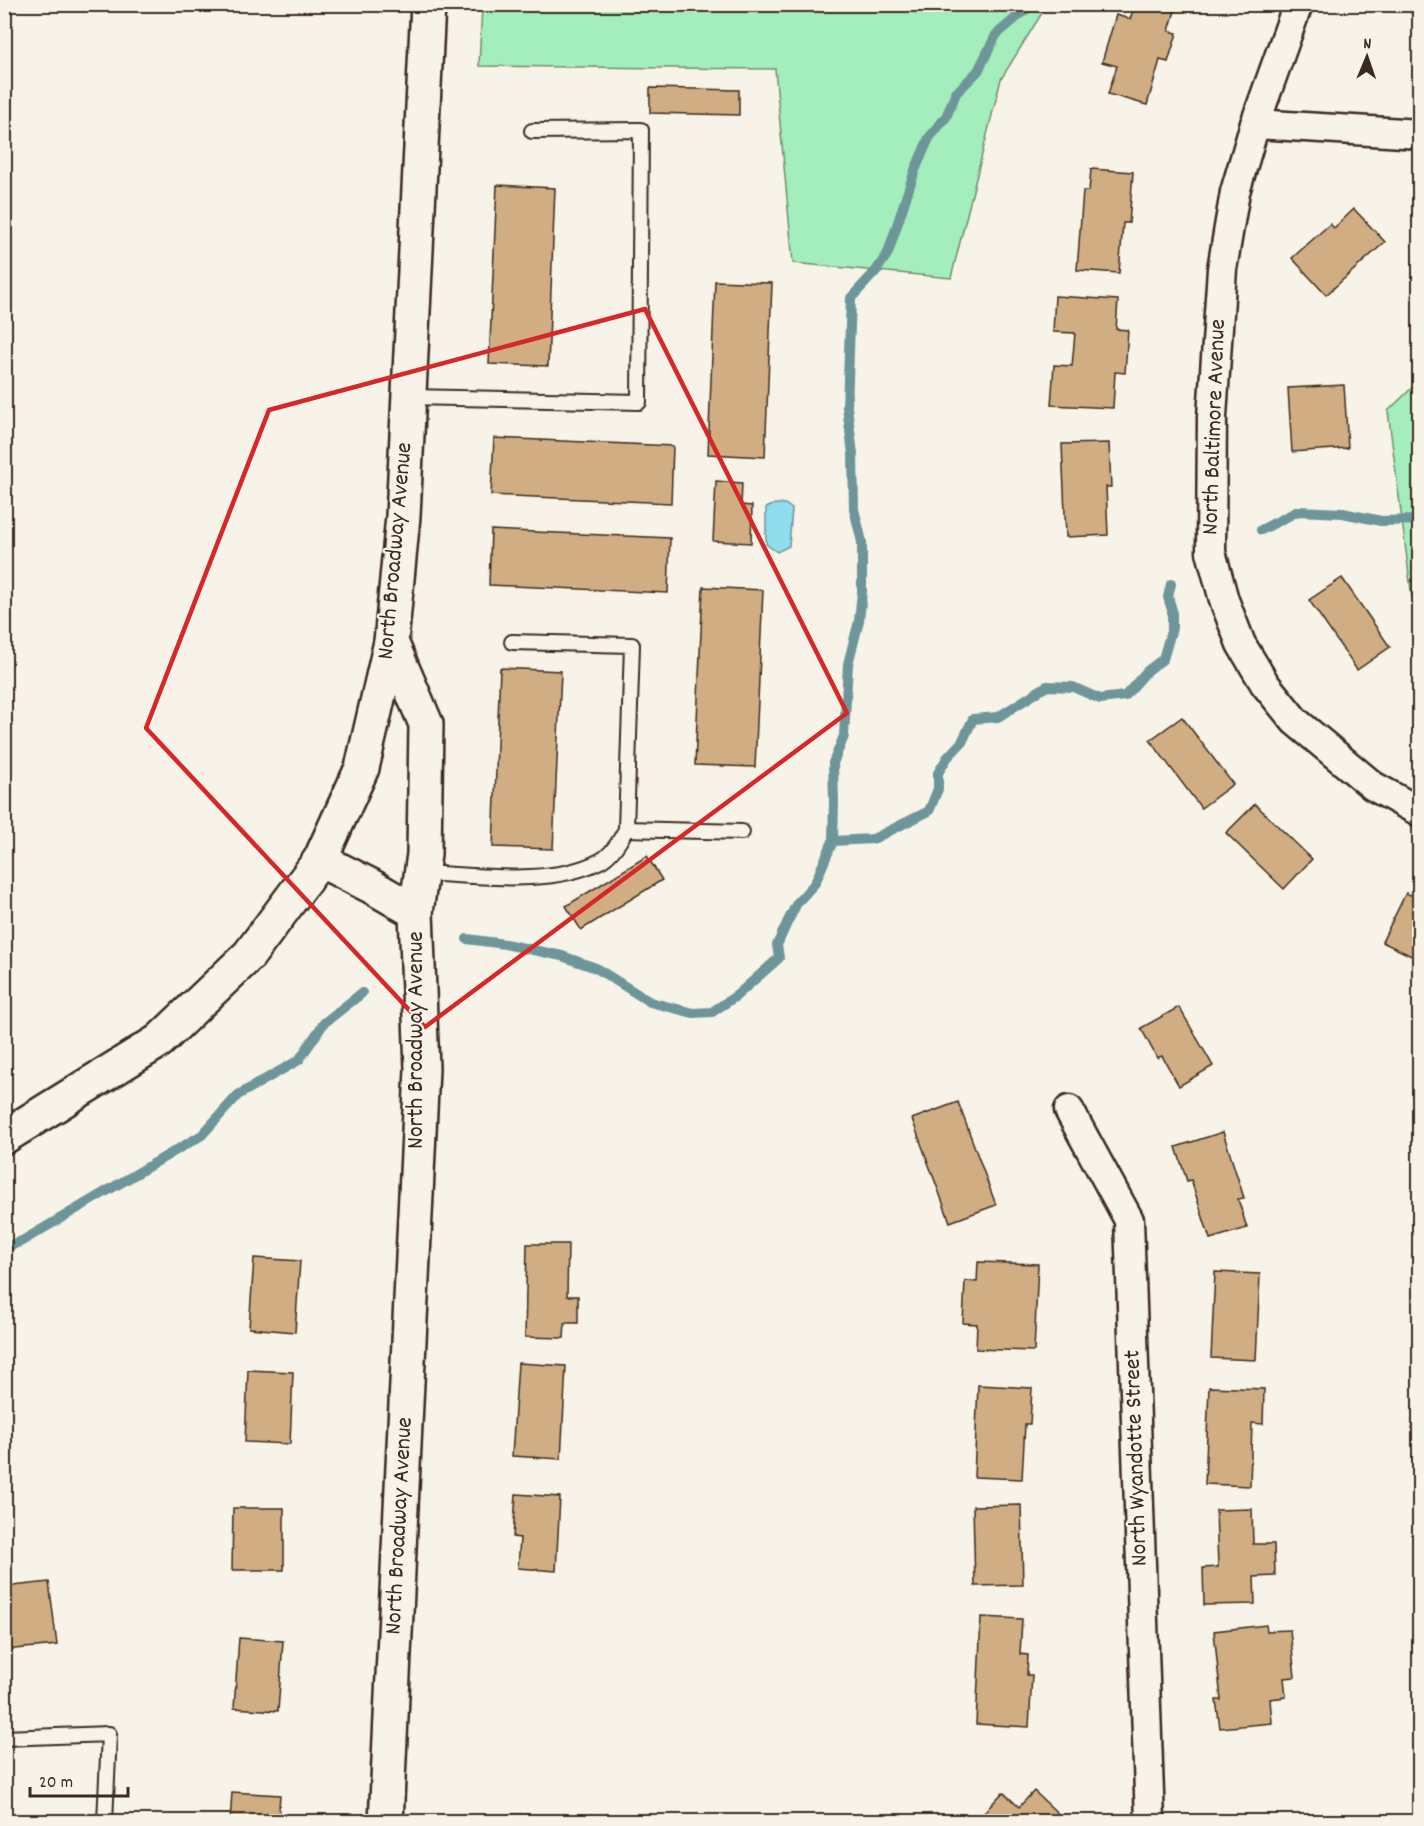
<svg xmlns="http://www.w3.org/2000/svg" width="1424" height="1826" viewBox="0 0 1424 1826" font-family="Dekko,sans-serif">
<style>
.green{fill:#a4edbc;stroke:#708c6d;stroke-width:1.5}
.water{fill:#8fdded;stroke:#6d959a;stroke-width:1.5}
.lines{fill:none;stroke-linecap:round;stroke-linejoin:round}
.stream{stroke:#6d959a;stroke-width:10}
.building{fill:#d1ad83;stroke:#3b2a1e;stroke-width:1.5}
.service-casing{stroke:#3b2a1e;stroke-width:18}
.minor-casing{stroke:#3b2a1e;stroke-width:33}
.tertiary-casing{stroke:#3b2a1e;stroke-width:38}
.secondary-casing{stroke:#3b2a1e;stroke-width:38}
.service{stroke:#f7f3e8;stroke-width:14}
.minor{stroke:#f7f3e8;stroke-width:28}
.tertiary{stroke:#f7f3e8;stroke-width:33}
.secondary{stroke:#f7f3e8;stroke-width:33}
.marked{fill:none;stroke:#d62828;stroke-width:4.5;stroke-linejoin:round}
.labels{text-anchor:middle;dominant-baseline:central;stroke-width:4.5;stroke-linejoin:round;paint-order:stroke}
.street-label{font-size:24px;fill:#3b2a1e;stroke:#f7f3e8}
</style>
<rect width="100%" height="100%" fill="#f7f3e8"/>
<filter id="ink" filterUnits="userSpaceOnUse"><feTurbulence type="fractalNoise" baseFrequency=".0167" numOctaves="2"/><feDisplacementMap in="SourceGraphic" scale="12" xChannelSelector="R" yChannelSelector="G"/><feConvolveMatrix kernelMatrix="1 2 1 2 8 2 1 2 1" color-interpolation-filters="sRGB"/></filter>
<g filter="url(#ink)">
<!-- green -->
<g class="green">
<polygon points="730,4 737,12 764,4 1047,5 1001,79 951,278 793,263 775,69 479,66 482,5"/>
<polygon points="1419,381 1420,598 1412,598 1388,411"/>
</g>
<!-- water -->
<polygon class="water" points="775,504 785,504 792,509 789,546 777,552 766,544 766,508"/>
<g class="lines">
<!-- stream -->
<g class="stream">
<polyline points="1261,530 1298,511 1343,513 1381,521 1420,520"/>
<polyline points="833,841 834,802 833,763 844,736 848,664 859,621 862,592 862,542 854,509 853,454 847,407 851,298 876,271 888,253 915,170 929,138 946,117 956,93 978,71 996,35 1032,4"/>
<polyline points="467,939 505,944 562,956 596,968 650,1002 693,1013 712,1012 736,996 779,958 777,945 787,923 797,903 815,883 833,841 873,839 929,811 938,789 938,773 947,758 962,742 973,719 998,717 1047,686 1073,687 1100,699 1125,696 1147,671 1163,659 1172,628 1172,610 1168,597 1171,584"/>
<polyline points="4,1248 22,1241 202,1135 238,1095 299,1060 324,1023 362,993"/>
</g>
</g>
<!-- building -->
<g class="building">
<polygon points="1135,4 1177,4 1169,31 1177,33 1168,62 1160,60 1147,105 1108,94 1117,66 1102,62 1116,15 1130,19"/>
<polygon points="1408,4 1420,4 1420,36"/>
<polygon points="650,88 739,90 739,115 650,113"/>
<polygon points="1091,169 1133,172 1129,223 1123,223 1119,273 1077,270 1083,191 1089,191"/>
<polygon points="497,185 555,188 548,366 489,364"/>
<polygon points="1354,209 1385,242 1326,295 1292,258 1330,224 1334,228"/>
<polygon points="715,281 772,283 765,457 708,454"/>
<polygon points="1055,296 1118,300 1116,329 1128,330 1125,373 1115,372 1113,408 1051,405 1054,365 1072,366 1075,333 1053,332"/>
<polygon points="1344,385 1348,448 1292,452 1288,388"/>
<polygon points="494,438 673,446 671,503 491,495"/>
<polygon points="1109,443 1111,487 1106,487 1108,535 1066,537 1062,444"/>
<polygon points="716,481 742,483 741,505 752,506 751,543 713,541"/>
<polygon points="491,530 670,538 668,593 489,585"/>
<polygon points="1342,578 1390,647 1357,670 1309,600"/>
<polygon points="703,587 763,590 755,767 695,765"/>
<polygon points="500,668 561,671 553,849 493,847"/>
<polygon points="1182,717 1233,784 1201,808 1150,740"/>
<polygon points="1255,804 1312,859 1284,889 1226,833"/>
<polygon points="647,856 662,880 581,930 566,906"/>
<polygon points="1406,893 1420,899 1420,960 1382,942"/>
<polygon points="1179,1007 1213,1066 1179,1086 1162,1056 1157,1058 1141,1028"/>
<polygon points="958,1102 996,1205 950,1222 912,1119"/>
<polygon points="1223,1132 1244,1198 1238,1199 1247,1228 1210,1239 1191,1180 1187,1181 1176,1147"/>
<polygon points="527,1244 568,1244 567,1296 578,1296 578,1323 565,1323 564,1338 525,1337"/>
<polygon points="254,1258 300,1261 295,1332 249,1328"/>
<polygon points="978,1262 1038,1264 1034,1351 976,1349 977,1324 963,1323 965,1281 977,1282"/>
<polygon points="1215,1272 1260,1274 1256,1360 1211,1358"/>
<polygon points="518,1363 566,1366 561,1459 512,1456"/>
<polygon points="248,1370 293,1372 290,1444 245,1442"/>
<polygon points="978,1385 1032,1388 1030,1424 1025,1424 1022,1479 974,1477"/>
<polygon points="1209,1387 1264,1389 1263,1424 1252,1423 1250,1486 1205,1484"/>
<polygon points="516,1494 560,1497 556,1571 518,1568 520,1538 513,1537"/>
<polygon points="1021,1505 1023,1585 975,1586 973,1506"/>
<polygon points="233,1508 284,1508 284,1570 232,1570"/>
<polygon points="1252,1509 1253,1544 1274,1544 1275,1576 1254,1577 1255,1604 1204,1605 1203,1568 1218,1567 1216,1510"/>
<polygon points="49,1582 57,1645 4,1650 4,1587"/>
<polygon points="981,1617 1022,1619 1020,1654 1028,1655 1027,1675 1032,1675 1029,1727 976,1724"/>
<polygon points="1266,1625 1267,1631 1290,1630 1295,1677 1284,1678 1286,1697 1270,1699 1272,1723 1220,1728 1216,1700 1221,1700 1214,1631"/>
<polygon points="239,1638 283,1641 278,1711 234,1708"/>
<polygon points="1034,1791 1067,1822 971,1822 979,1813 982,1815 1003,1792 1019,1807"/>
<polygon points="232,1792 280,1795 278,1822 230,1822"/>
<polygon points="510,1814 623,1818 623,1822 510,1822"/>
<polygon points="652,1818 759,1820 759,1822 652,1822"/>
</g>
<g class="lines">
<!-- service casing -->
<g class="service-casing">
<g id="service">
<polyline points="409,397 639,402 641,130 532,131"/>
<polyline points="626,829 742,832"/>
<path d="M421,873C476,875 550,887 600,861C612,855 620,841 626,829L632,645L512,642"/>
<polyline points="4,1738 109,1734 105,1822"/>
</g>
</g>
<!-- minor casing -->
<g class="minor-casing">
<g id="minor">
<polyline points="1298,4 1255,124 1235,192 1222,269 1212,416 1211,552 1224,600 1241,644 1265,684 1295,721 1373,786 1420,812"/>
<polyline points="1255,124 1420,134"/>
<polyline points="1069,1110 1129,1220 1150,1822"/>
</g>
</g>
<!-- tertiary casing -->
<g class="tertiary-casing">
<g id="tertiary">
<polyline points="320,860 371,886 416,912"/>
<polyline points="386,1822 422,1069 416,912 424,854 426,724 391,642"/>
</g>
</g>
<!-- secondary casing -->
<g class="secondary-casing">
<polyline id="secondary" points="4,1137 159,1041 249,955 320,860 362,768 391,642 403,516 428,4"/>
</g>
<!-- service -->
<use href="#service" class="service"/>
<!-- minor -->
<use href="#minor" class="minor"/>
<!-- tertiary -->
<use href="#tertiary" class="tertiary"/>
<!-- secondary -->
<use href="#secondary" class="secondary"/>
</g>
</g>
<!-- marked area -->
<path class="marked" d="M645,309L847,713L425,1027L146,728L269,410Z"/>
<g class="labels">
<!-- street labels -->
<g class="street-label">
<text transform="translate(1215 427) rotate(-88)">North Baltimore Avenue</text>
<text transform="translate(396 551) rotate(-85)">North Broadway Avenue</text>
<text transform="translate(417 1040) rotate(-90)">North Broadway Avenue</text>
<text transform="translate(1137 1458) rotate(-92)">North Wyandotte Street</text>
<text transform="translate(400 1526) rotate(-87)">North Broadway Avenue</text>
</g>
</g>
<!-- margin -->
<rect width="1424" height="1826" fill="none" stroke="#f7f3e8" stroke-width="24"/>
<rect x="12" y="12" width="1400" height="1802" fill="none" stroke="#3b2a1e" stroke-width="2" filter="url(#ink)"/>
<!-- north arrow -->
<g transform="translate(1367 57) rotate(2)" stroke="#f7f3e8" stroke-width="4.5" paint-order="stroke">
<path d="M0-4.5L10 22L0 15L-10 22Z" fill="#3b2a1e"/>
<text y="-9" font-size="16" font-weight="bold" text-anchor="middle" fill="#3b2a1e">N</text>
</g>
<!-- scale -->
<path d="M30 1787v9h98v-9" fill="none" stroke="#3b2a1e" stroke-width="3"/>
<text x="39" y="1787" font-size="18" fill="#3b2a1e" stroke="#f7f3e8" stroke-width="4.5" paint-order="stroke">20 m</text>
</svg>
